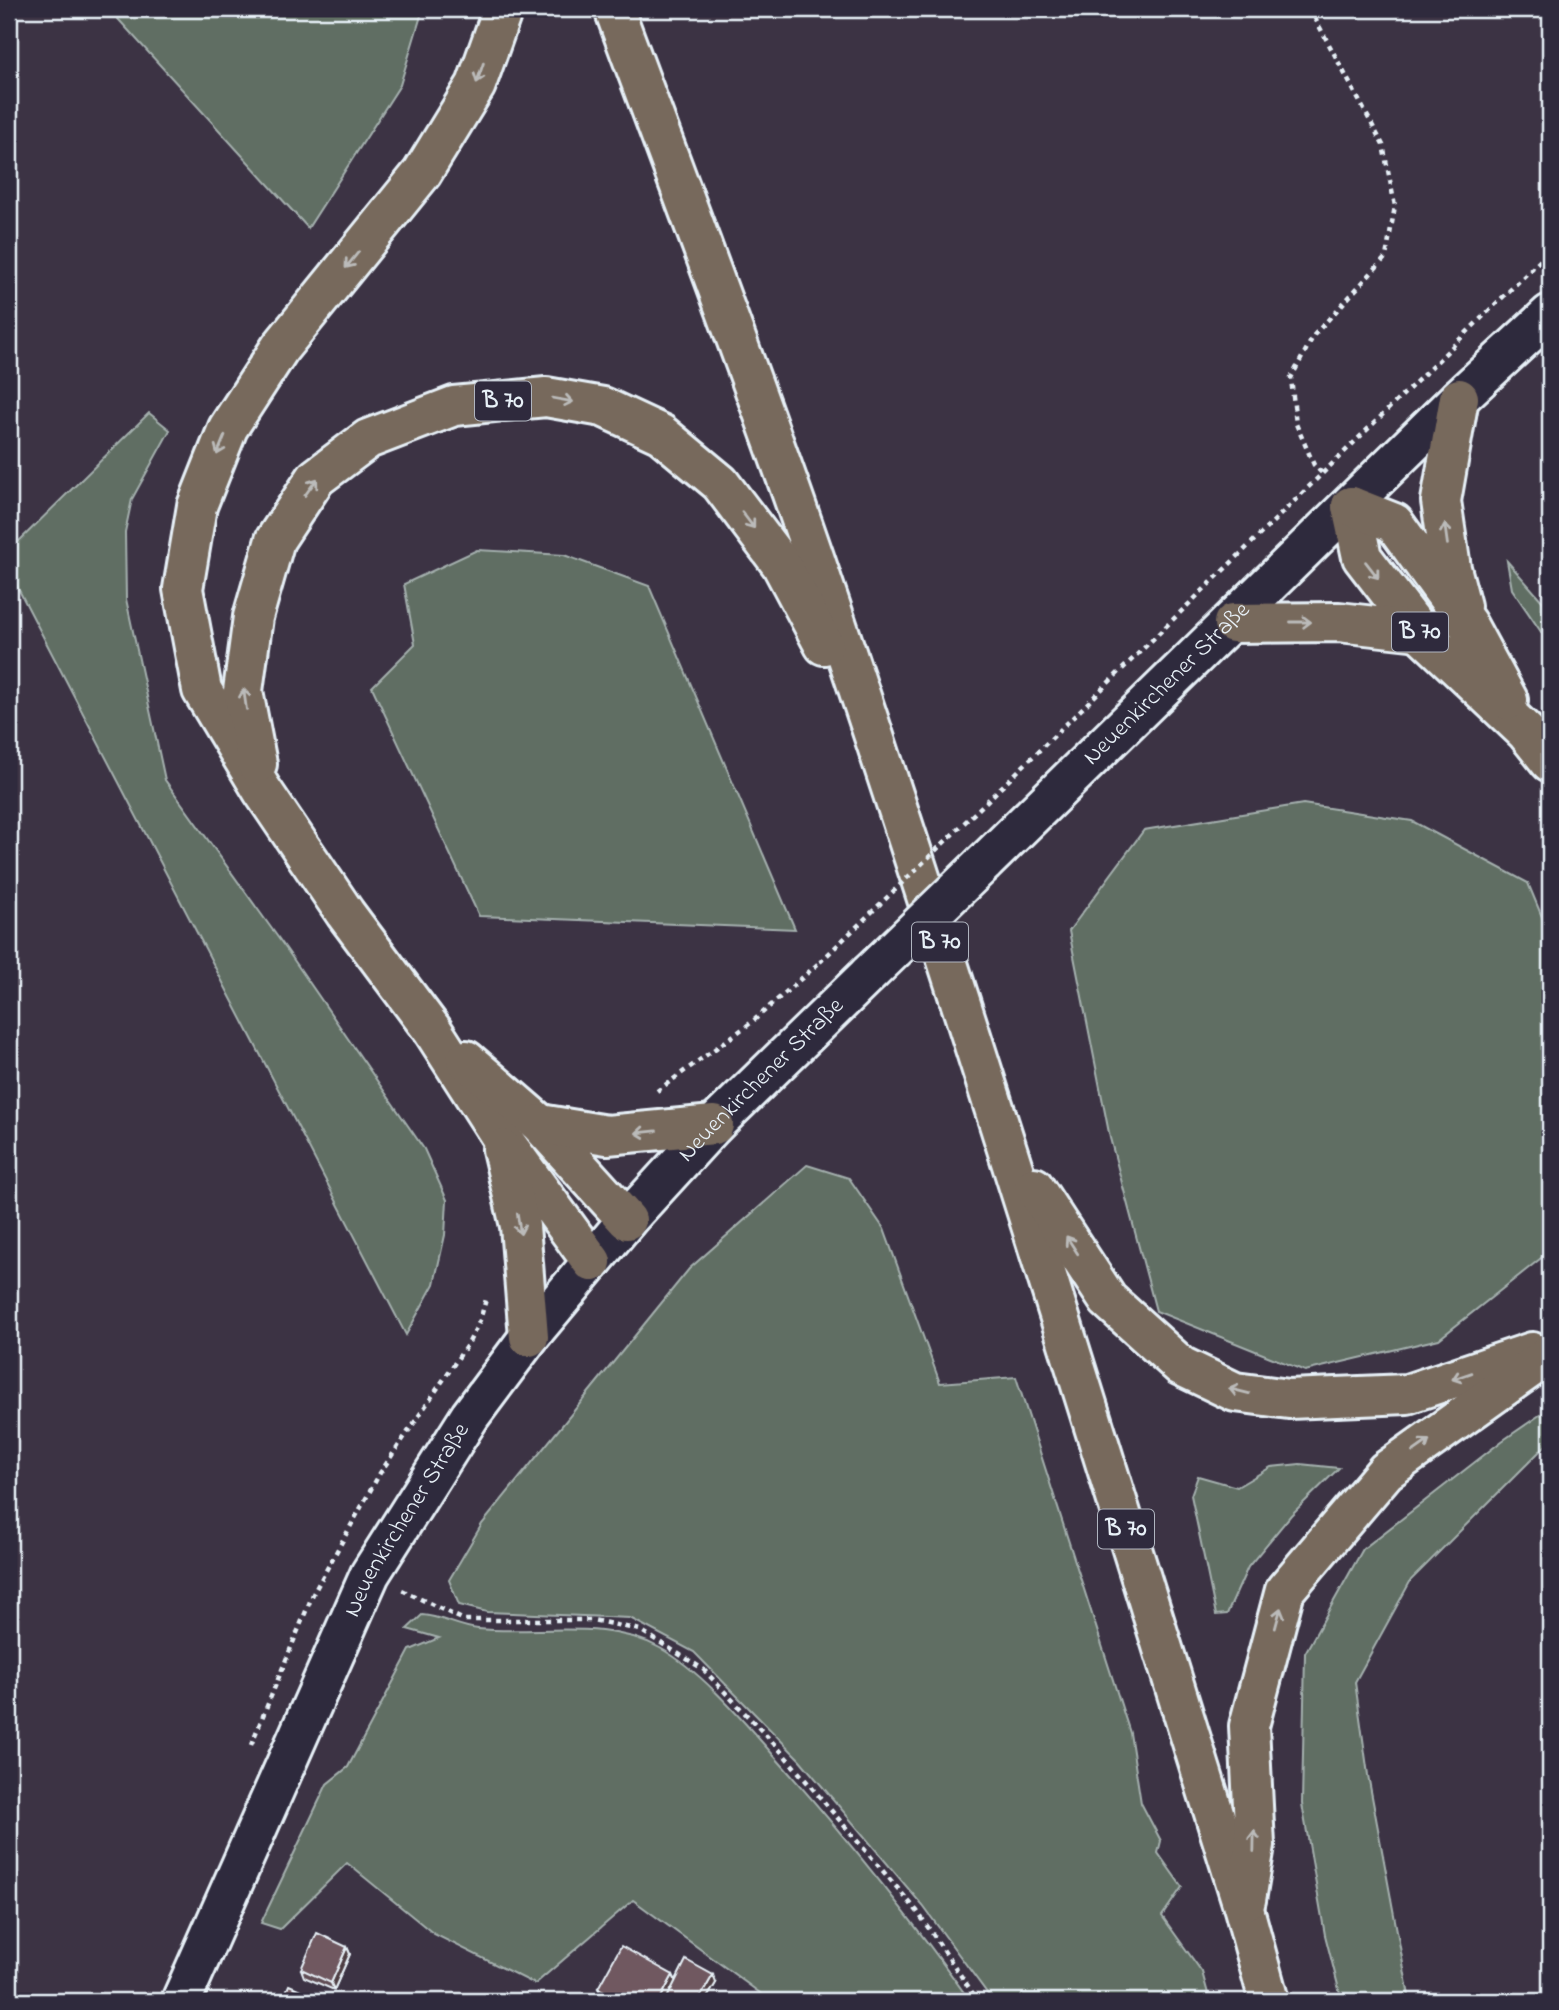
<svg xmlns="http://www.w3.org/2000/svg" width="1559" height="2010" viewBox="0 0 1559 2010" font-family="'Indie Flower',sans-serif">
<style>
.green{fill:#616e63;stroke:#a4b0ae;stroke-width:2}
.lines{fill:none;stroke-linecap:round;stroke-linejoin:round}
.tertiary-casing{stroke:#e8f1f8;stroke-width:44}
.trunk-casing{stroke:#e8f1f8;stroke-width:44}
.path{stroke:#e8f1f8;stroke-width:4.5;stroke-dasharray:5 5;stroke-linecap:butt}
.tertiary{stroke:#2f2a3d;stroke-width:38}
.trunk{stroke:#77695c;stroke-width:38}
.tertiary-bridge-casing{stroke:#e8f1f8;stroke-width:44;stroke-linecap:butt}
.path-bridge{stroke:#e8f1f8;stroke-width:4.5;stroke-dasharray:5 5;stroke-linecap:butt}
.tertiary-bridge{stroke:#2f2a3d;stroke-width:38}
.wall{fill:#5f4c53;stroke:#e8f1f8;stroke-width:2}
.shaded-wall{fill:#4e3e43;stroke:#e8f1f8;stroke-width:2}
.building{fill:#6f5860;stroke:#e8f1f8;stroke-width:2}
.oneway{stroke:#bbbbba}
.labels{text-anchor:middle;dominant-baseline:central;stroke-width:7;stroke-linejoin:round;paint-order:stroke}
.shield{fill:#2f2a3d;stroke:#b0b5c0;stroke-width:2}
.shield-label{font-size:23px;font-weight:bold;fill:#e8f1f8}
.street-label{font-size:24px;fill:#e8f1f8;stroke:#2f2a3d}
</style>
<rect width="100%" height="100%" fill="#3c3344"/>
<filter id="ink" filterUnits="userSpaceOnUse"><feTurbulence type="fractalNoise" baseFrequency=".0143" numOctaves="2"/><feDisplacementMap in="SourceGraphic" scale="14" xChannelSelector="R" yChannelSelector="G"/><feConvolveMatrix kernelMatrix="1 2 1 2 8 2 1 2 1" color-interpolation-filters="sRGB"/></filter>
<g filter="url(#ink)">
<!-- green -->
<g class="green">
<polygon points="109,9 423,9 400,85 308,228"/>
<polygon points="149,413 170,430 132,499 125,532 126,599 165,780 287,950 424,1149 447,1200 445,1235 434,1284 406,1335 9,571 9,551"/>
<polygon points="477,550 564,555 649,586 795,929 479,916 372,687 415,644 404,584"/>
<polygon points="1507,561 1550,610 1550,645 1512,589"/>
<polygon points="1303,804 1412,821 1528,883 1550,936 1550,1251 1439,1339 1305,1371 1156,1311 1110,1138 1069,931 1144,830"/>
<polygon points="807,1165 849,1178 884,1229 940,1383 1016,1377 1130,1733 1141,1803 1161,1841 1158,1853 1182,1887 1162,1916 1202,1972 1210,2001 993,2001 923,1906 800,1760 694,1652 630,1618 487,1612 459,1605 449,1580 482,1524 689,1269"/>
<polygon points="1550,1408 1550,1441 1411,1580 1355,1682 1368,1775 1410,2001 1342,2001 1325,1935 1302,1804 1305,1653 1363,1549 1502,1441"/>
<polygon points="1300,1464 1339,1468 1291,1515 1248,1567 1227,1614 1216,1615 1191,1495 1198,1476 1237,1487 1271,1467"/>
<path d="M422,1615C441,1616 458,1627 478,1629C538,1635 606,1618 660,1648C703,1672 743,1721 775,1757C845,1836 910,1916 970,2001H771L633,1900L535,1984L434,1934L347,1863L280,1929L261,1923L327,1784L348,1767L410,1650L439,1638L407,1629Z"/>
</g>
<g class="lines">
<!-- tertiary casing -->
<g class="tertiary-casing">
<g id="tertiary">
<path id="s1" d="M984,863L1459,398L1550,314"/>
<path id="s2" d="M181,2001L370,1574L470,1416L529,1337L627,1220L714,1125L869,974"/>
</g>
</g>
<!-- trunk casing -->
<g class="trunk-casing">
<g id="trunk">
<polyline points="503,9 476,85 422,173 280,348 228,428 197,506 183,589 202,690 262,790 345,913 433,1031 499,1134 592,1262"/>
<path d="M614,9C681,191 751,373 814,557C966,1005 1103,1458 1244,1909L1269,2001"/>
<polyline points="1459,398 1441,501 1451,568 1461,606"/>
<polyline points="1351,506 1362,557 1419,631 1526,732 1550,762"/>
<polyline points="1351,506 1394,523 1467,624 1508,700"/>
<polyline points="1233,623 1339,622 1419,631"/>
<polyline points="257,764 243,691 253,617 275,540 316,478 368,439 454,406 546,397 603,407 661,434 720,483 781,564 824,645"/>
<polyline points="466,1060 540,1124 627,1220"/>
<polyline points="540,1124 607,1135 714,1125"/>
<polyline points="502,1149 520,1226 529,1337"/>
<polyline points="1034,1187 1108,1300 1181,1366 1235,1392 1289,1399 1407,1394 1532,1352"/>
<polyline points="1246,1900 1255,1845 1249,1726 1285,1590 1386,1471 1550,1354"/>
</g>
</g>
<!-- path -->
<g class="path">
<polyline points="1310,9 1383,145 1395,206 1386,257 1314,335 1291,378 1296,424 1314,465 1323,474"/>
<polyline points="1015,774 1550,251"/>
<polyline points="657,1091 752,1022 820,962"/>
<polyline points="402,1590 464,1620 593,1620 640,1630 703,1669 778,1748 917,1911 978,2001"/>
<polyline points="251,1745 313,1594 380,1473 469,1342 480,1320 487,1296"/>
</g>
<!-- tertiary -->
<use href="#tertiary" class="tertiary"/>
<!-- trunk -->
<use href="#trunk" class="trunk"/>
<!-- tertiary-bridge casing -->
<g class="tertiary-bridge-casing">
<polyline id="tertiary-bridge" points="869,974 984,863"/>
</g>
<!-- path-bridge -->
<polyline class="path-bridge" points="820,962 1015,774"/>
<!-- tertiary-bridge -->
<use href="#tertiary-bridge" class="tertiary-bridge"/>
</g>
<!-- wall -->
<g class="wall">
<polygon points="347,1947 350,1954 334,1990 304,1977 301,1969"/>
<polygon points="673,1975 676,1981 716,1983 705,2001 603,2001 598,1988"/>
</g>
<!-- shaded-wall -->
<g class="shaded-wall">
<polygon points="347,1947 350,1954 334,1990 331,1983"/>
<polygon points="673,1975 679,1990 666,2000 667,2001 659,2001"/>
<polygon points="713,1975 716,1983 705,2001 698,2001"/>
</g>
<!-- building -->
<g class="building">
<polygon points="317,1933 347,1947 331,1983 301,1969"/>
<polygon points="621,1946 673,1975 659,2001 618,2001 614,2000 615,1997 598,1988"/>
<polygon points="686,1960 713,1975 698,2001 669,2001 666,2000"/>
<polygon points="289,1985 326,2001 282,2001"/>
</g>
<!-- one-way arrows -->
<defs><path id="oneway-shaft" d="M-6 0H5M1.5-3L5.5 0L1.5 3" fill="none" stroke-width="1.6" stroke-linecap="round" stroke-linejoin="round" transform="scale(1.75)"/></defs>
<g class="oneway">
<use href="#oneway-shaft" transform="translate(480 73) rotate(109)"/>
<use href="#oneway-shaft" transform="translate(352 260) rotate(129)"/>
<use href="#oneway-shaft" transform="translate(563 400) rotate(10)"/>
<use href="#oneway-shaft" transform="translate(221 445) rotate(112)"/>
<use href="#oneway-shaft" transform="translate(311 487) rotate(-54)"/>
<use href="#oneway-shaft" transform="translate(748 520) rotate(53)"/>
<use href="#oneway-shaft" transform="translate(1446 534) rotate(-98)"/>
<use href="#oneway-shaft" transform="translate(1372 570) rotate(52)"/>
<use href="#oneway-shaft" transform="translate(1301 622)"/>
<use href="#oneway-shaft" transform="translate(245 699) rotate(-98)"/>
<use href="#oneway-shaft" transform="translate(646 1132) rotate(174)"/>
<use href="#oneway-shaft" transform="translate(519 1224) rotate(81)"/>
<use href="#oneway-shaft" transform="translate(1072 1245) rotate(-123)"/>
<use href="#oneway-shaft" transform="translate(1462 1376) rotate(161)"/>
<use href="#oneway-shaft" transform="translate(1239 1391) rotate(-166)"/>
<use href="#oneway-shaft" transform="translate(1421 1446) rotate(-35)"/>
<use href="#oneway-shaft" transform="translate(1278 1618) rotate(-75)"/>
<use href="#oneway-shaft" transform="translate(1254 1841) rotate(-89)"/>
</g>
</g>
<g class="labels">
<!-- shield labels -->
<g class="shield">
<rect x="475" y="381.5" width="56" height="39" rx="5"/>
<rect x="1392" y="612.5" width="56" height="39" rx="5"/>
<rect x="912" y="922.5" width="56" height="39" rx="5"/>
<rect x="1098" y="1509.5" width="56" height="39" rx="5"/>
</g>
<g class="shield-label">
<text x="503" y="401">B 70</text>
<text x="1420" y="632">B 70</text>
<text x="940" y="942">B 70</text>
<text x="1126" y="1529">B 70</text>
</g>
<!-- street labels -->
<g class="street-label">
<text stroke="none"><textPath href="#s1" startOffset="256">Neuenkirchener Straße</textPath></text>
<text stroke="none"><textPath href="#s2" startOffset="1099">Neuenkirchener Straße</textPath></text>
<text stroke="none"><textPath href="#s2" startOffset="532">Neuenkirchener Straße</textPath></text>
</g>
</g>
<!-- margin -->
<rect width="1559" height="2010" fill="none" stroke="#2f2a3d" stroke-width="35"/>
<rect x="18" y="18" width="1524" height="1975" fill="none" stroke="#e8f1f8" stroke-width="2.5" filter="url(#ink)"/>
</svg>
